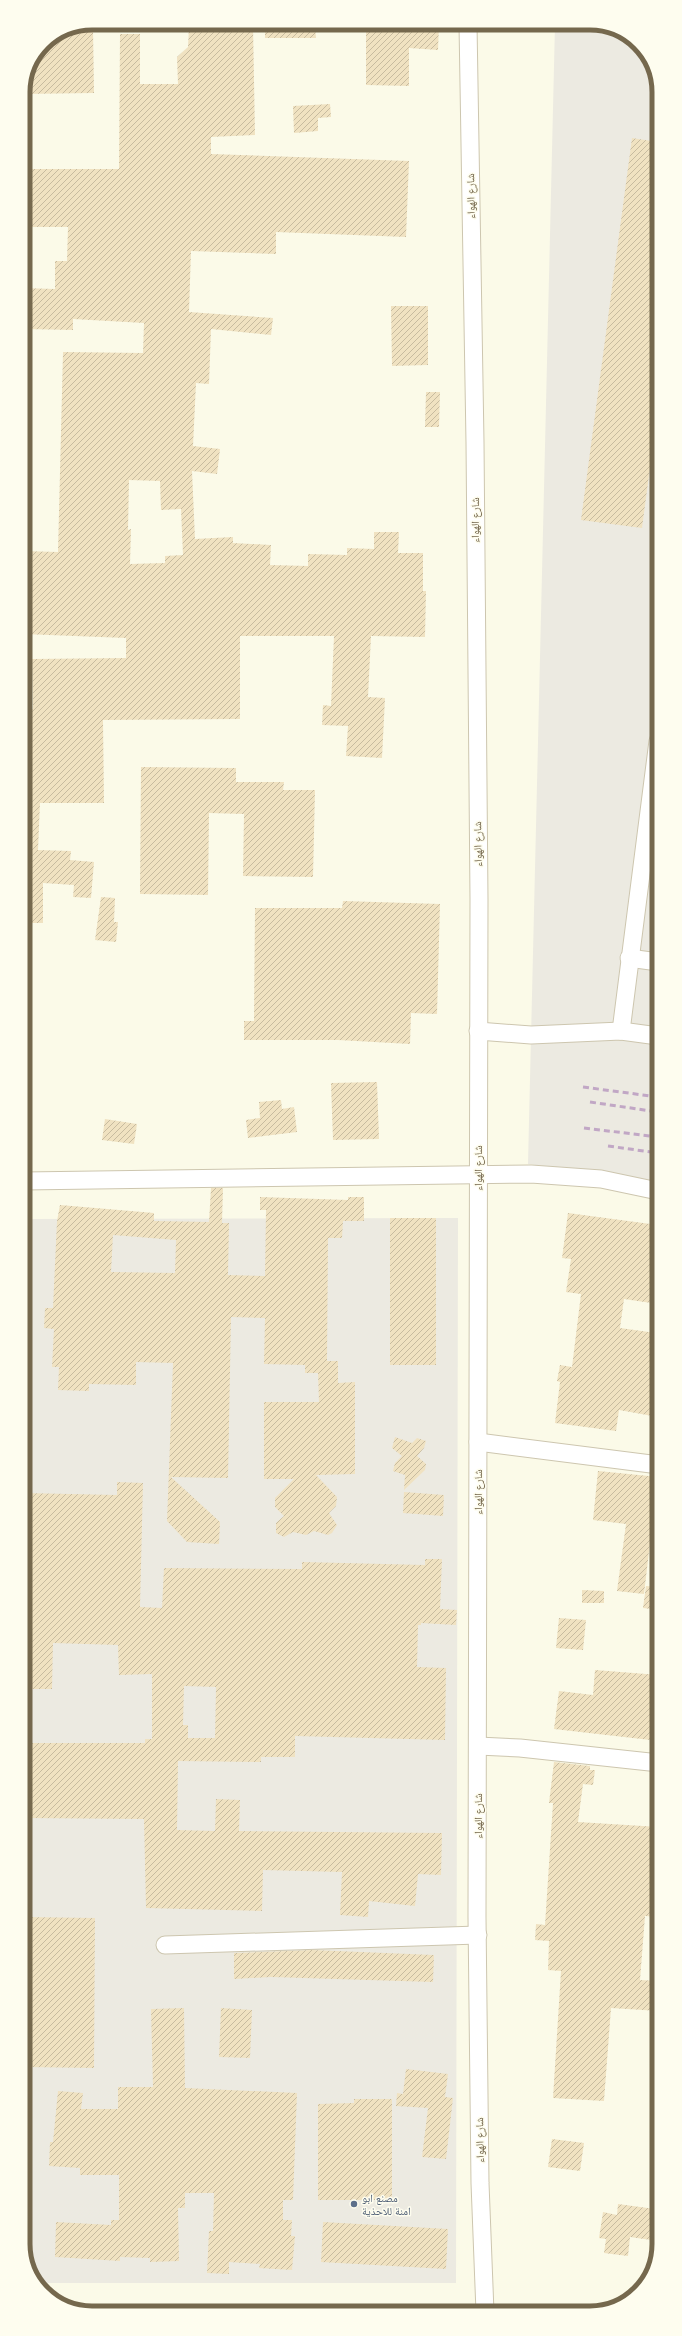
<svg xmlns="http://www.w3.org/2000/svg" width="682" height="2336" viewBox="0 0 682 2336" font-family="'Fira Sans','Noto Naskh Arabic',sans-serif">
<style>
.industrial{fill:#eceae1}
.building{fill:url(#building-hatch);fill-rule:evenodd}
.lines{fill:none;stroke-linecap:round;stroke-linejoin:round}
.minor-casing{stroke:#cdc6af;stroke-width:19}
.minor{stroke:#fff;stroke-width:17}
.rail{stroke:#c1a7c5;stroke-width:3;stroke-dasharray:6 4;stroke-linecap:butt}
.service-dot{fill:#5c6f8a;stroke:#fefdef;stroke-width:1.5}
.labels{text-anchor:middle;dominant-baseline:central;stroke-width:3;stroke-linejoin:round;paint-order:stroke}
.street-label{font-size:11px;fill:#75684d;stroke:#fefdef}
.service-label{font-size:11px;fill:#4e5e75;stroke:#fefdef;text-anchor:start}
.rim{fill:none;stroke:#75684d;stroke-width:5}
</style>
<defs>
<pattern id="building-hatch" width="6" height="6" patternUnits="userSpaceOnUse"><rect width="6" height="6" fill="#f0e2c1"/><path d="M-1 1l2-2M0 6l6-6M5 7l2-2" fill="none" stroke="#c7bb9f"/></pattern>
</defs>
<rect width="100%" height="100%" fill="#fbfae8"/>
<!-- industrial -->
<g class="industrial">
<polygon points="595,23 635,40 658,78 658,1181 528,1164 555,24"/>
<polygon points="458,1218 456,2283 39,2283 24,2258 24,1219"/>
</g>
<!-- building -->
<g class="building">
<polygon points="366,25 439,25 438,50 409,48 409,86 366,85"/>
<path d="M253,26L255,135L211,137V154L409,161L406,237L276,232V254L191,251L189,312L273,318L271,335L211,329L209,384L196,383L193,446L220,449L217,474L192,471L195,539L233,537V543L271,545L270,565L308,566V554L347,555V548L374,549V532H399L398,553H423V591H426L425,637L371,636L368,697L385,698L382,758L346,756L348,726L322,725L323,705L331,706L334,636H240V719L103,720L104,803H40L38,850L71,851L70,860L94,862L91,898L73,897L74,885L43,883V923H24L23,708L33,709L32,659L126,658V638L23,634V551L58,552L63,352L143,353L144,323L73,319V330L23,329V288L55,289V261H67L68,227H23V169H119L120,34H140V84H178L177,57L188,47L189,27ZM129,480L160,481L161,510L181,509L183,555L165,556V563L130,564L131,529L128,530Z"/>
<polygon points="265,26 315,26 316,38 265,38"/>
<polygon points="66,28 93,28 94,93 23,94 28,66 43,43"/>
<polygon points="330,104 331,117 318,118 318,131 294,133 293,106"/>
<polygon points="632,138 658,142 658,407 642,528 581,520"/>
<polygon points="391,306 428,306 428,365 392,366"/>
<polygon points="426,392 440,392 439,427 425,427"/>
<polygon points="141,767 236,768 236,782 284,782 283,790 315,790 313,877 243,876 244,814 209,813 208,895 140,894"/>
<polygon points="101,897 115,898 114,922 118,922 116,942 95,940"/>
<polygon points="343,901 440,904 437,1014 411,1013 410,1044 338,1040 244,1040 244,1021 254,1021 255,908 342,908"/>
<polygon points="377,1082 379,1139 333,1140 331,1083"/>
<polygon points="281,1100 282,1109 294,1107 297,1132 248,1138 246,1120 260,1118 259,1102"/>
<polygon points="105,1119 137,1124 134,1144 102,1140"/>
<path d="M211,1188H223L222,1223H229L228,1275L265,1276L266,1210H260V1197L348,1200V1197H364V1221H343L342,1238H328L327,1361H338V1383L355,1382V1474L316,1475L337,1497L336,1506L329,1513L337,1525L332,1533L328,1535L314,1531L306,1535L293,1532L284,1537L276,1533V1523L284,1516L275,1507V1498L294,1479H264V1402H319L318,1373H305V1365L264,1364L265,1318L231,1317L228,1478L171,1477L220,1522L219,1544L187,1542L167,1521L173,1363L136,1362V1385L89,1384V1391L58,1390L59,1367H52L54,1329L44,1328L45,1308H53L57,1221L60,1205L154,1213V1221L209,1222ZM113,1235L176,1240L175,1273L111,1272Z"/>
<polygon points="568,1213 658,1225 658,1304 624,1299 620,1328 656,1333 650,1375 658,1376 658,1417 619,1410 616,1431 555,1423 560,1382 557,1381 560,1365 572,1367 581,1294 566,1292 571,1259 562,1258"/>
<rect x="390" y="1218" width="46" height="147"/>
<polygon points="395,1437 412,1443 417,1438 426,1441 424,1448 417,1456 426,1464 425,1470 404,1490 405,1475 393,1471 395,1463 402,1456 392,1448"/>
<polygon points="598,1471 659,1477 659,1527 652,1526 644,1594 617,1591 626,1524 593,1520"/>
<path d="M117,1482L143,1483L140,1607L162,1608L164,1568L302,1569V1562L425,1565V1559H442L440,1609L457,1610L456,1625L421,1623V1625H418L417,1667L446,1668L445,1740L295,1736V1757H261V1762L178,1761L177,1830L215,1831L216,1799L240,1800L239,1831L442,1833L441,1875L418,1874L415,1906L369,1901L368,1917L340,1915L342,1872L263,1870L262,1911L146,1908L144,1819L24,1818V1743H145V1739H152V1674L119,1675L118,1645L53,1643L52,1689H24V1493L117,1495ZM184,1686L216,1687L215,1738H188V1725H183Z"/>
<polygon points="404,1492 444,1495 443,1516 403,1513"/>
<polygon points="646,1586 659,1587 659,1610 643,1608"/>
<polygon points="582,1590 604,1591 604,1603 582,1603"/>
<polygon points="559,1618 586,1620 583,1650 556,1648"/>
<polygon points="595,1670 659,1675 659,1741 554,1729 559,1691 593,1695"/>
<polygon points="554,1762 590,1766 590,1770 595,1770 593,1785 583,1784 578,1822 659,1827 659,1917 645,1916 640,1980 659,1981 659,2011 611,2008 604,2101 553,2098 561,1971 548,1970 549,1941 535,1940 536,1924 545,1925 553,1803 549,1803"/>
<polygon points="24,1917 95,1918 94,2068 24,2067"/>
<polygon points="312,1950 434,1955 433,1982 271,1977 234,1979 234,1953"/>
<polygon points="184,2008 185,2088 297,2093 293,2200 283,2200 283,2220 292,2220 291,2236 295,2236 292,2270 259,2268 260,2264 229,2262 229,2274 207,2273 209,2231 213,2231 214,2193 185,2193 185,2208 178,2208 179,2261 150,2262 150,2258 120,2257 120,2261 55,2257 56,2222 111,2225 111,2220 119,2220 119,2175 80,2175 80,2168 49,2166 50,2142 53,2142 58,2091 83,2093 81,2109 118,2109 118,2087 153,2087 151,2009"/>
<polygon points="221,2008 252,2010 250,2058 219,2057"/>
<polygon points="406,2069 448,2074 445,2097 453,2098 446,2159 422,2157 428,2108 396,2106 397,2093 403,2094"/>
<polygon points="354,2099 392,2099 392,2200 318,2200 318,2104 354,2103"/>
<polygon points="552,2139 584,2143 580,2171 548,2167"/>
<polygon points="618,2204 655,2209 651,2240 630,2237 628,2256 604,2253 606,2239 599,2238 603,2212 617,2215"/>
<polygon points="323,2222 448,2229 446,2269 321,2262"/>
</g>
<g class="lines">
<!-- minor casing -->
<g class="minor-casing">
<g id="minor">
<polyline points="468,24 475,442 479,899 477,1917 480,2183 485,2312"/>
<polyline points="629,958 658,962"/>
<polyline points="478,1031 531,1035 621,1031 658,1036"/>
<polyline points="621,1031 658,741"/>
<polyline points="24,1181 531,1174 601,1179 658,1191"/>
<polyline points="478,1442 659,1465"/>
<polyline points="478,1746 520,1748 659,1763"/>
<polyline points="165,1945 478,1935"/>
</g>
</g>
<!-- minor -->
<use href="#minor" class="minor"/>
<!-- rail -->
<g class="rail">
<polyline points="583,1087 658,1097"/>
<polyline points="590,1102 658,1112"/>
<polyline points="584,1128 658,1137"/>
<polyline points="608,1146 658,1153"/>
</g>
</g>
<!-- markers -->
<circle class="service-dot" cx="354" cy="2204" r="4"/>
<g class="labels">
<!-- street labels -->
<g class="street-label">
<text transform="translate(471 196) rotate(-91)">شارع الهواء</text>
<text transform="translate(475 520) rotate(-90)">شارع الهواء</text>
<text transform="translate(478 844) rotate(-91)">شارع الهواء</text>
<text transform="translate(478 1168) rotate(-90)">شارع الهواء</text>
<text transform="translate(478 1492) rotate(-90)">شارع الهواء</text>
<text transform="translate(478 1816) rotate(-90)">شارع الهواء</text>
<text transform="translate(480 2140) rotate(-91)">شارع الهواء</text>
</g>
<!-- service labels -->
<g class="service-label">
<text x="362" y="2198">مصنع ابو<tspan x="362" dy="13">امنة للاحذية</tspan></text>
</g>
</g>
<!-- crop -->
<path d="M0 0H682V2336H0ZM92 30H590A62 62 0 0 1 652 92V2244A62 62 0 0 1 590 2306H92A62 62 0 0 1 30 2244V92A62 62 0 0 1 92 30Z" fill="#fefdef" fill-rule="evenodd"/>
<path class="rim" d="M92 30H590A62 62 0 0 1 652 92V2244A62 62 0 0 1 590 2306H92A62 62 0 0 1 30 2244V92A62 62 0 0 1 92 30Z"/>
</svg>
